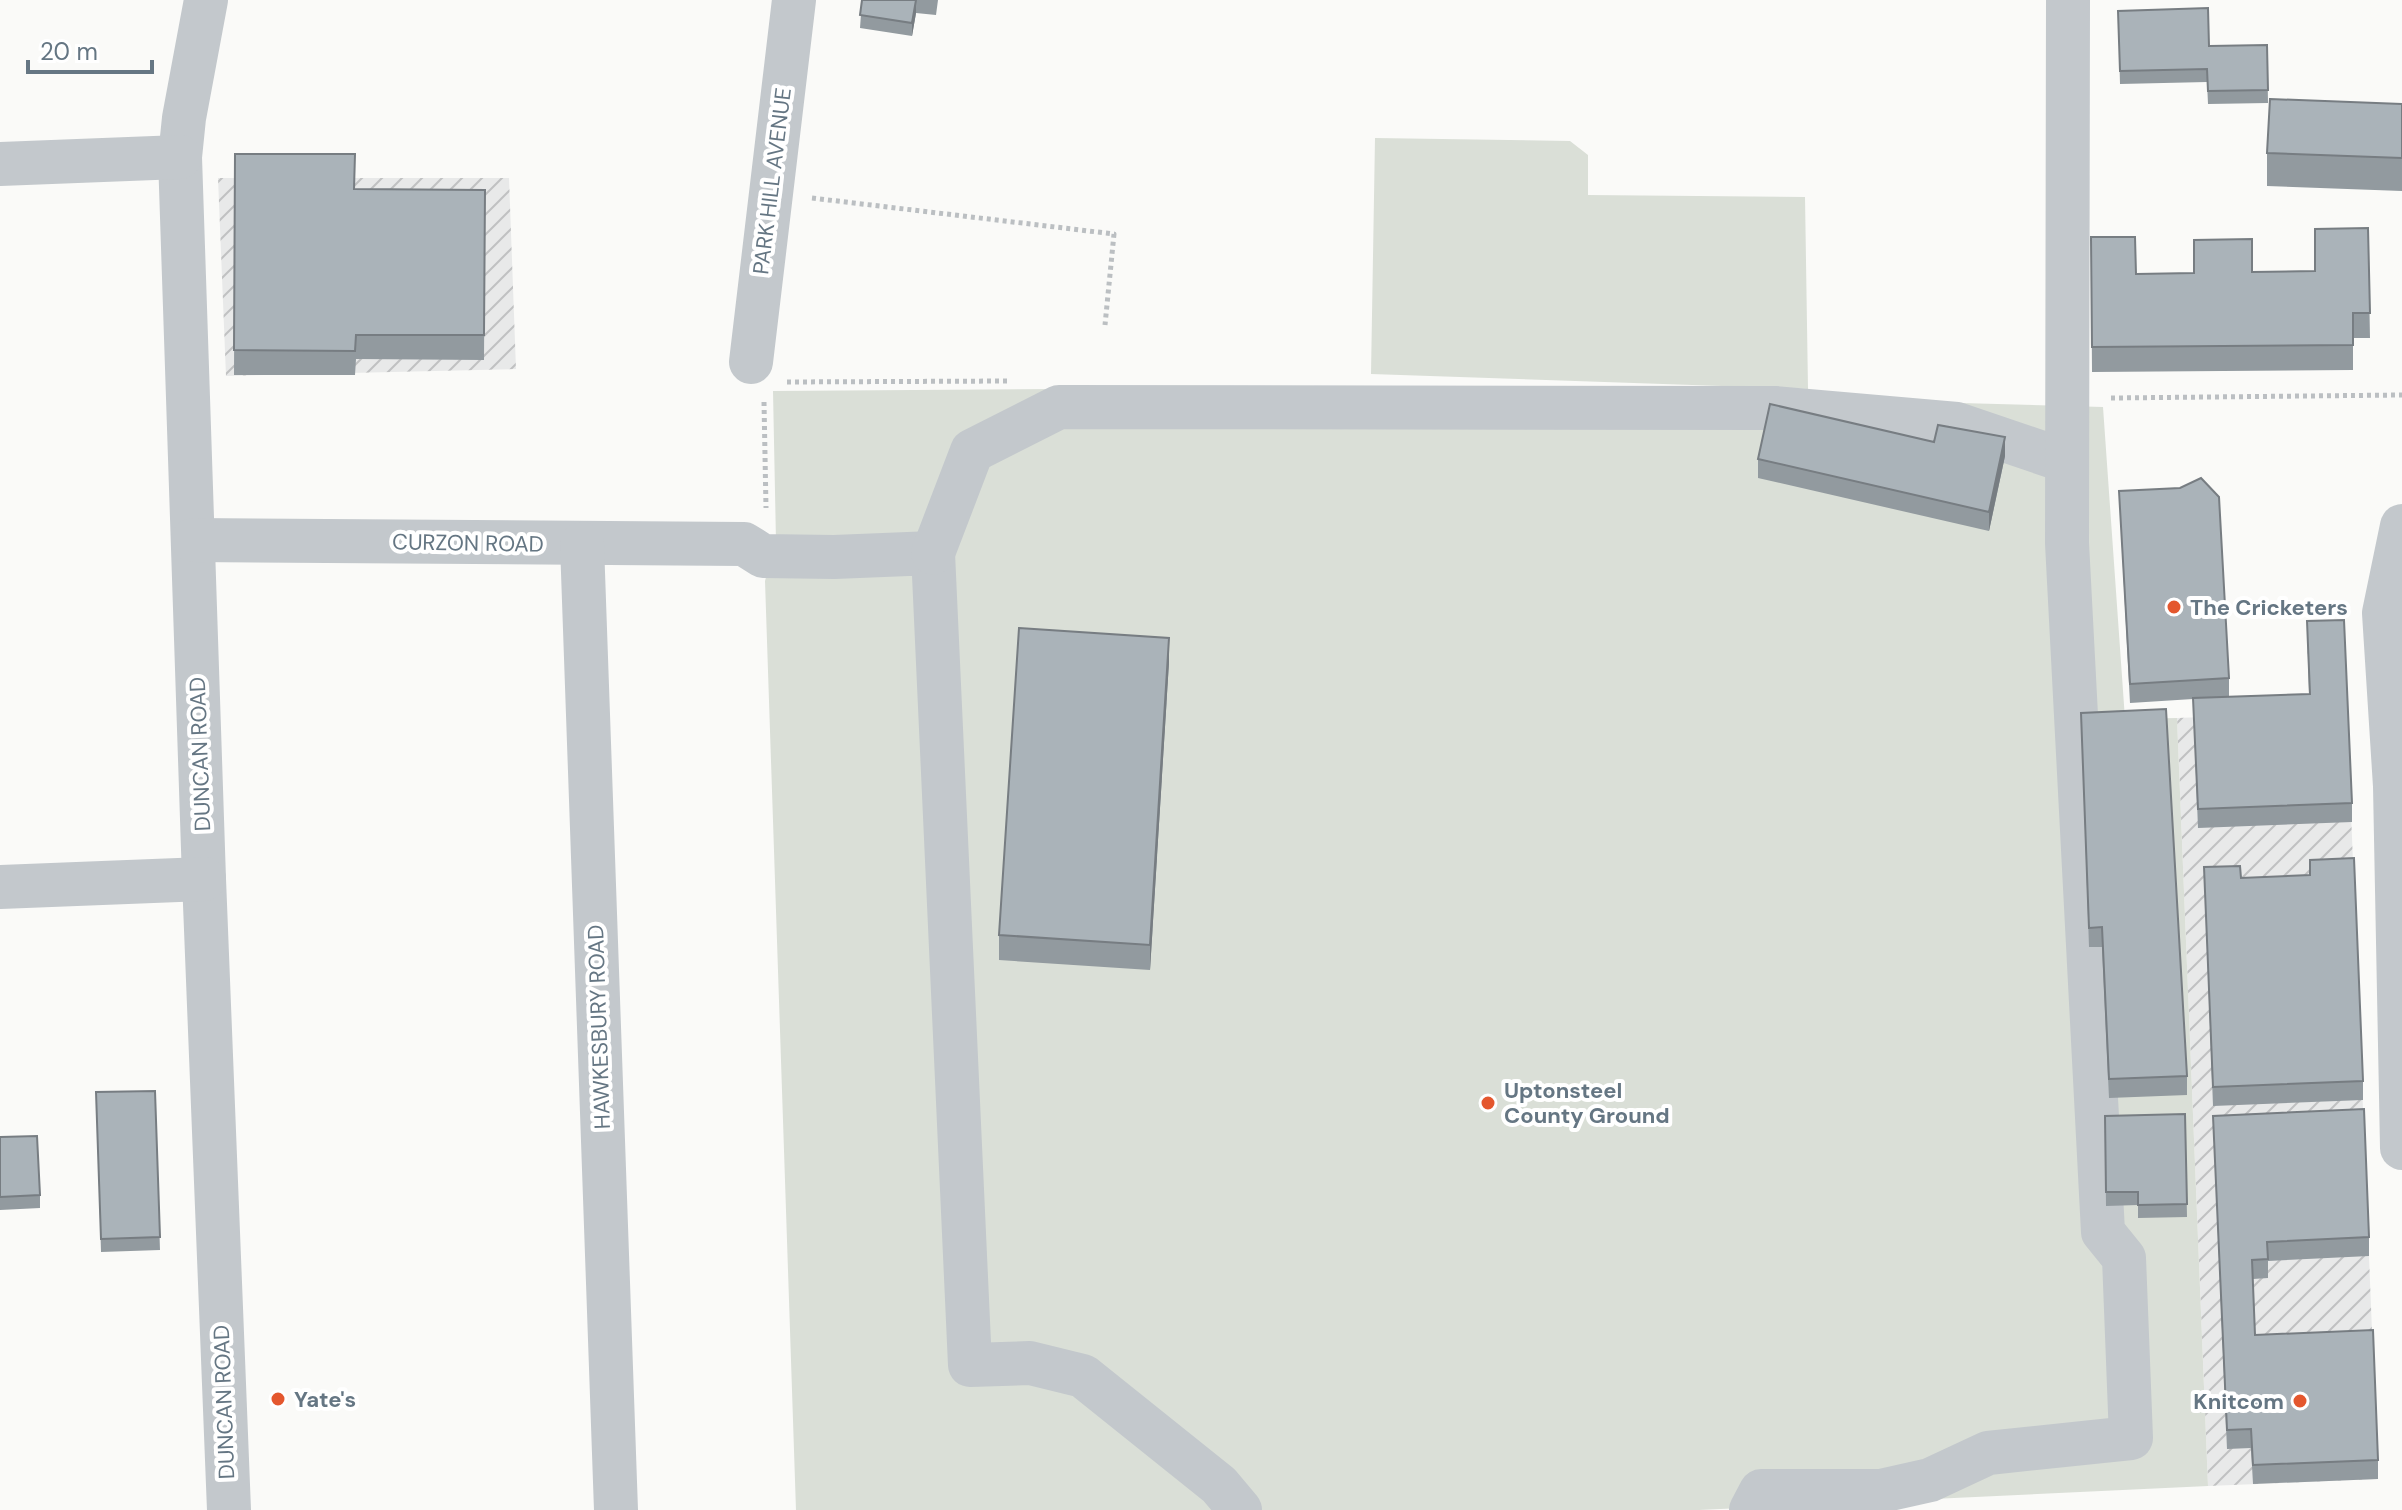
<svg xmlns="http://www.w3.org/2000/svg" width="2402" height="1510" viewBox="0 0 2402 1510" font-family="'DM Sans',sans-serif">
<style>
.industrial{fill:url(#industrial-furrows)}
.pitch{fill:#dadfd7}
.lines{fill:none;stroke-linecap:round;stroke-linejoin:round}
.path{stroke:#bbbfc2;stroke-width:5;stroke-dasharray:4 4;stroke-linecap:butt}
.minor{stroke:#c3c8cc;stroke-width:44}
.wall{fill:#929a9f}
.shaded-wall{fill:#777d82}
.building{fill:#aab3b9;stroke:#777d82;stroke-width:2}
.poi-dot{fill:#e4572e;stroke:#fff;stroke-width:3}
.labels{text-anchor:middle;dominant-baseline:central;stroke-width:8;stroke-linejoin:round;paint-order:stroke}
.street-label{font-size:22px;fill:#657683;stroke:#fff}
.poi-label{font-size:22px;font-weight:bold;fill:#657683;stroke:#fff;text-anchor:start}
</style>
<defs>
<pattern id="industrial-furrows" width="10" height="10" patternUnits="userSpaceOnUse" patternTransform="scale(2)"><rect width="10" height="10" fill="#e8e9e9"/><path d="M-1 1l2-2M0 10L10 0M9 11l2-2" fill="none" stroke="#c0c1c2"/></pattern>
</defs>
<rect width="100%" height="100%" fill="#fafaf8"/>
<!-- industrial -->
<g class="industrial">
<polygon points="218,178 509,178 516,369 226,376"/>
<polygon points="2344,640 2378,1479 2208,1486 2177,718 2310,713 2307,641"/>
</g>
<!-- pitch -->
<g class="pitch">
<polygon points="1375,138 1570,141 1588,155 1588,195 1805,197 1808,389 1371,374"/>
<polygon points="1371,387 2103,407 2125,719 2177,718 2208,1486 1699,1510 796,1510 765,581 776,542 773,391"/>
</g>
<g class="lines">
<!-- path -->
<g class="path">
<polyline points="812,198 1114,234 1105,325"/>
<polyline points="787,382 1009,381"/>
<polyline points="2111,398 2402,395"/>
<polyline points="764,402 766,508"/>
</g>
<!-- minor -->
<g class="minor">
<polyline points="206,0 184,118 180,157 204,879 229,1510"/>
<polyline points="0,164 180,157"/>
<polyline points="751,362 794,0"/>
<polyline points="2402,526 2384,613 2395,786 2402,1148"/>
<polyline points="193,540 744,544 763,556 834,557 933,553 970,1365 1030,1363 1083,1376 1219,1485 1240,1510"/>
<polyline points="582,544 616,1510"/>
<polyline points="933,553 972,451 1059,407 1775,408 1957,424 2066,461"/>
<polyline points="0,887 204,879"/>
<polyline points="1751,1510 1761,1491 1881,1491 1930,1480 1988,1453 2131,1438 2124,1258 2103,1232 2067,543 2068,0"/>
</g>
</g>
<!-- wall -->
<g class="wall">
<polygon points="862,0 938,0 936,15 916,13 912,36 860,28"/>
<polygon points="2118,11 2209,46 2267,45 2268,103 2208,104 2207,82 2120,84"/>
<polygon points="2402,104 2402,191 2267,186 2267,153"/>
<polygon points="235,154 354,189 485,190 484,360 356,359 355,375 234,375"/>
<polygon points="2368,228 2370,338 2353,338 2353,370 2092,372 2091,237 2136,274 2315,271"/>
<polygon points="1934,442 2005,456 1989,531 1758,478 1758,459"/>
<polygon points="2119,491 2229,678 2229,697 2309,694 2307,621 2352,803 2352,822 2198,828 2193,699 2130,703"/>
<polygon points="1169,662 1150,970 999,960 999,935"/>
<polygon points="2081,713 2187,1076 2187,1095 2109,1098 2102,947 2089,947"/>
<polygon points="2310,860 2363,1081 2363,1100 2213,1106 2204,867 2241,878 2310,875"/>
<polygon points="155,1091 160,1250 101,1252 96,1092"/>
<polygon points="2185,1114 2187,1217 2138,1218 2138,1205 2106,1206 2105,1116"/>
<polygon points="2213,1116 2369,1237 2369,1256 2268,1261 2268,1278 2253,1279 2255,1335 2378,1460 2378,1479 2253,1484 2251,1448 2227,1449"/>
<polygon points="0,1137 40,1195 40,1208 0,1210"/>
</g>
<!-- shaded-wall -->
<g class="shaded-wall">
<polygon points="916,0 916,13 912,36 912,23"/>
<polygon points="2005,437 2005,456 1989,531 1989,512"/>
<polygon points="1169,638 1169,662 1150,970 1150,945"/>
</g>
<!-- building -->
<g class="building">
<polygon points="862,0 916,0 912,23 860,15"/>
<polygon points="2208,8 2209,46 2267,45 2268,90 2208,91 2207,69 2120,71 2118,11"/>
<polygon points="2270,99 2402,104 2402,158 2267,153"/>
<polygon points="235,154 355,154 354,189 485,190 484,335 356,335 355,351 234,350"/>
<polygon points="2368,228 2370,313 2353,313 2353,345 2092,347 2091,237 2135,237 2136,274 2194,273 2194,240 2252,239 2252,272 2315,271 2315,229"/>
<polygon points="1770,404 1934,442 1938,425 2005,437 1989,512 1758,459"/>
<polygon points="2201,478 2219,497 2229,678 2130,684 2119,491 2180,488"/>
<polygon points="2344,620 2352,803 2198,809 2193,698 2310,694 2307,621"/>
<polygon points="1019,628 1169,638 1150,945 999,935"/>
<polygon points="2166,709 2187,1076 2109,1079 2102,927 2089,928 2081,713"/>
<polygon points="2354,858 2363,1081 2213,1087 2204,867 2240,866 2241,878 2310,875 2310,860"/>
<polygon points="155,1091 160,1237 101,1239 96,1092"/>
<polygon points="2364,1109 2369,1237 2267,1242 2268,1259 2252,1260 2255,1335 2373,1330 2378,1460 2253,1465 2251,1429 2227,1430 2213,1116"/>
<polygon points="2185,1114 2187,1204 2138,1205 2138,1192 2106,1192 2105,1116"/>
<polygon points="37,1136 40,1195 0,1197 0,1137"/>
</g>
<!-- markers -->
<g class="poi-dot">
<circle cx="2174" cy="607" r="8"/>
<circle cx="1488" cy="1103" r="8"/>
<circle cx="278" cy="1399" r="8"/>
<circle cx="2300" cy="1401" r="8"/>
</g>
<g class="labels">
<!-- street labels -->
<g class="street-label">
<text transform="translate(772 181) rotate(-83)">PARK HILL AVENUE</text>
<text transform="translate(468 543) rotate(1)">CURZON ROAD</text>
<text transform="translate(200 754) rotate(-92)">DUNCAN ROAD</text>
<text transform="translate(599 1027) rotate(-92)">HAWKESBURY ROAD</text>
<text transform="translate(224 1402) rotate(-92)">DUNCAN ROAD</text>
</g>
<!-- poi labels -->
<g class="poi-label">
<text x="2190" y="607">The Cricketers</text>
<text x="1504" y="1090">Uptonsteel<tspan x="1504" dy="25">County Ground</tspan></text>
<text x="294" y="1399">Yate's</text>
<text x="2284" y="1401" text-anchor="end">Knitcom</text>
</g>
</g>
<!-- scale -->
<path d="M28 60v12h124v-12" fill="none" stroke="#657683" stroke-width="4"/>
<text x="40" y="60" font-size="24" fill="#657683" stroke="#ffffff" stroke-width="6" paint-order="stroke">20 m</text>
</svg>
